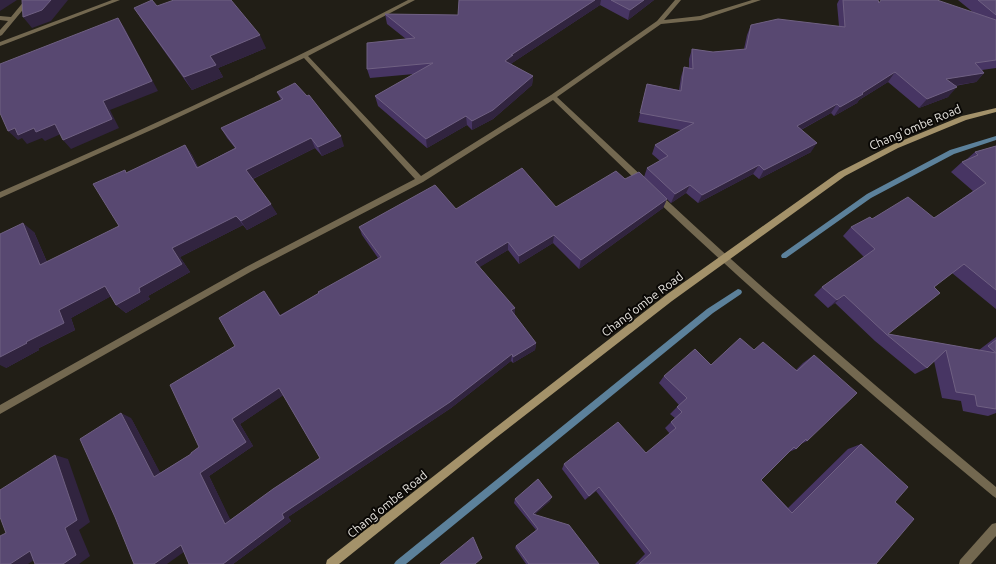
<svg xmlns="http://www.w3.org/2000/svg" width="996" height="564" viewBox="0 0 996 564" font-family="Ubuntu,sans-serif">
<style>
.lines{fill:none;stroke-linecap:round;stroke-linejoin:round}
.stream{fill:#5c819b;fill-rule:evenodd}
.street{fill:#736850;fill-rule:evenodd}
.secondary{fill:#a4926a;fill-rule:evenodd}
.wall{fill:#473563;fill-rule:evenodd}
.shaded-wall{fill:#31243f}
.building{fill:#584871;stroke:#6f6082;fill-rule:evenodd}
.labels{text-anchor:middle;dominant-baseline:central;stroke-width:4;stroke-linejoin:round;paint-order:stroke}
.street-label{font-size:12px;fill:#e7e4df;stroke:#0a0805}
</style>
<rect width="100%" height="100%" fill="#211e16"/>
<g class="lines">
<!-- stream -->
<g class="stream">
<polygon points="996,136 996,140 954,154 871,198 786,258 782,258 781,256 782,254 867,194 950,150"/>
<polygon points="738,289 741,290 742,292 741,294 713,313 406,564 394,564 396,561 707,309"/>
</g>
<!-- street -->
<g class="street">
<polygon points="25,0 31,0 2,35 0,36 0,30 8,21 0,20 0,16 11,17"/>
<polygon points="112,0 120,0 0,46 0,42"/>
<path d="M408,0H415L308,56L421,176L551,95L657,21L675,0H681L664,20L700,16L752,0H761L701,20L661,24L557,97L645,179L646,181L645,183H639L553,100L423,182L252,271L0,414V405L246,267L415,179L304,58L158,127L0,198V192C138,132 274,70 408,0Z"/>
<path d="M657,193L660,194C768,295 882,392 996,487V498L993,496C877,400 764,302 654,198L653,196Z"/>
<polygon points="996,523 996,536 971,564 959,564 960,560 992,524"/>
</g>
<!-- secondary -->
<polygon class="secondary" points="996,108 996,112 966,120 898,148 845,176 672,301 497,437 339,564 326,564 327,560 491,431 666,295 839,172 894,144 962,116"/>
</g>
<!-- wall -->
<g class="wall">
<polygon points="459,0 654,0 628,20 600,5 512,63 512,65 533,76 532,85 493,119 472,130 467,125 427,148 378,106 375,96 414,74 370,78 367,69 406,39 387,24 385,14 458,15"/>
<polygon points="839,0 878,0 879,3 974,13 958,0 996,0 996,68 982,70 984,73 976,82 955,86 948,97 919,108 888,82 859,100 857,103 834,116 831,113 801,130 811,152 759,179 753,174 698,203 686,193 671,203 644,177 647,168 660,161 652,154 655,145 681,130 638,122 647,84 679,90 681,77 684,67 689,68 689,59 692,49 713,52 744,49 747,35 751,25 839,26 837,4"/>
<polygon points="157,6 266,48 218,68 223,77 192,90 142,20 134,8"/>
<polygon points="277,92 344,146 322,156 315,148 253,179 277,214 247,230 243,225 180,257 190,272 148,296 150,299 126,313 116,305 111,296 71,318 75,330 39,348 39,350 6,368 34,232 47,262 119,226 127,173 185,145 192,155 198,167 235,148 227,138 221,128 281,100"/>
<polygon points="996,146 996,309 952,273 934,287 888,334 979,350 996,337 996,413 988,416 963,411 961,401 942,398 934,361 927,368 915,374 875,341 835,303 828,308 814,295 822,287 864,257 843,236 851,227 872,219 934,218 973,191 951,172 962,162 967,159 975,152"/>
<path d="M625,179L667,199L663,208L579,269L553,243L519,264L508,250L479,267L536,343L535,350L513,363L511,361L451,408L288,517L291,521L233,564H189L131,418L160,473L191,454L199,447L235,346L270,299L280,315L319,293L378,258L362,235L359,227L456,209L556,207ZM283,395L320,458L230,520L209,476L253,446L240,424Z"/>
<polygon points="754,350 796,370 803,363 814,355 807,441 801,444 796,449 789,452 761,480 788,508 848,449 861,444 895,502 876,564 635,564 645,554 596,491 585,500 562,469 564,464 646,453 670,434 665,428 675,418 670,414 679,405 659,383 664,376 711,365"/>
<polygon points="515,499 550,501 535,514 599,564 526,564 515,548 516,546 536,530 514,503"/>
</g>
<!-- shaded-wall -->
<g class="shaded-wall">
<polygon points="0,0 17,0 0,11"/>
<polygon points="51,0 68,0 51,21 32,28 23,17"/>
<polygon points="595,0 601,0 600,5 512,63 512,65 505,61 511,55"/>
<polygon points="644,0 654,0 628,20 630,10"/>
<polygon points="118,18 124,27 158,91 110,110 119,128 71,149 63,140 103,101"/>
<polygon points="260,35 266,48 218,68 223,77 192,90 184,77 210,56"/>
<polygon points="895,72 888,82 859,100 857,103 834,116 840,107"/>
<polygon points="984,73 976,82 938,88 946,79"/>
<polygon points="533,76 532,85 493,119 472,130 472,121"/>
<polygon points="957,87 948,97 919,108 927,99"/>
<polygon points="837,104 831,113 791,135 797,126"/>
<polygon points="466,116 467,125 427,148 426,139"/>
<polygon points="55,124 63,133 45,141 42,138 27,144 22,138 18,140 8,131 15,128 34,128"/>
<polygon points="341,136 344,146 322,156 318,147"/>
<polygon points="311,138 315,148 252,179 246,170"/>
<polygon points="817,143 811,152 759,179 764,170"/>
<polygon points="185,145 192,155 203,177 197,168"/>
<polygon points="759,165 753,174 698,203 702,195"/>
<polygon points="690,185 686,193 671,203 675,194"/>
<polygon points="667,199 663,208 579,269 581,260"/>
<polygon points="271,204 277,214 247,230 241,221"/>
<polygon points="236,216 243,225 180,257 190,272 148,296 150,299 126,313 116,305 172,248"/>
<polygon points="23,223 34,232 52,274 40,265"/>
<polygon points="554,235 553,243 519,264 519,256"/>
<polygon points="508,242 508,250 475,270 475,262"/>
<polygon points="105,286 115,294 71,318 75,330 39,348 39,350 6,368 0,365 0,357 59,310"/>
<polygon points="264,291 270,299 285,323 280,316"/>
<polygon points="844,295 835,303 828,308 837,300"/>
<polygon points="515,308 515,315 511,310"/>
<polygon points="536,343 535,350 513,363 513,357"/>
<polygon points="512,354 511,361 451,408 288,517 291,521 233,564 223,564 282,514"/>
<polygon points="279,388 285,394 240,424 253,446 209,476 234,527 225,524 200,473 232,419"/>
<polygon points="121,413 131,418 164,480 154,477"/>
<polygon points="55,455 68,459 90,522 79,530 90,556 79,564 63,564 65,528"/>
<polygon points="599,487 596,491 585,500 589,496"/>
<polygon points="552,497 550,501 532,517 533,514"/>
<polygon points="181,545 191,547 167,564 154,564"/>
<polygon points="30,551 46,552 28,564 10,564"/>
</g>
<!-- building -->
<g class="building">
<polygon points="22,0 51,0 42,10 23,17"/>
<polygon points="152,0 157,6 174,0 231,0 260,35 210,56 216,65 184,77 134,8"/>
<polygon points="459,0 595,0 511,55 513,55 505,61 533,76 493,110 472,121 466,116 426,139 375,96 433,63 367,69 367,43 415,38 385,14 458,15"/>
<polygon points="611,0 644,0 630,10"/>
<polygon points="843,0 878,0 879,3 881,0 937,0 996,20 996,60 975,63 984,73 946,79 957,87 927,99 895,72 862,93 863,94 840,107 837,104 797,126 817,143 764,170 759,165 702,195 690,185 675,194 647,168 668,156 655,145 694,123 640,113 647,84 681,91 684,67 693,69 692,49 713,52 746,49 751,25 778,19 845,27"/>
<polygon points="978,0 996,0 996,15"/>
<polygon points="118,18 152,81 103,101 112,119 63,140 55,124 36,132 34,128 18,135 15,128 8,131 0,113 0,64"/>
<polygon points="295,83 307,96 309,95 341,136 318,147 311,138 246,170 271,204 241,221 236,216 172,248 182,264 139,288 140,292 116,305 105,286 59,310 64,323 26,342 27,343 0,357 0,234 23,223 40,265 119,226 93,184 125,170 126,173 185,145 197,168 236,148 221,128 283,99 277,92"/>
<polygon points="996,146 996,290 964,264 934,287 940,293 888,334 996,353 996,409 977,406 975,395 956,392 946,350 927,368 886,334 844,295 837,300 822,287 875,249 851,227 870,217 872,219 908,197 934,218 986,183 962,162 978,155 975,152"/>
<path d="M522,168L556,207L616,171L625,179L639,172L667,199L581,260L554,235L519,256L508,242L475,262L515,308L511,310L536,343L513,357L512,354L450,402L282,514L284,518L223,564H189L181,545L154,564H134L115,517L80,439L121,413L154,477L191,454V453L199,447L170,385L235,346L219,318L264,291L280,316L319,293L318,292L381,257L359,227L435,185L456,209ZM279,388L320,458L273,489L225,524L200,473L246,442L232,419Z"/>
<polygon points="740,338 754,350 763,342 797,371 814,355 857,393 807,441 806,439 796,449 794,447 761,480 792,513 861,444 908,487 895,502 914,519 876,564 639,564 651,553 599,487 589,496 564,464 618,422 646,453 676,428 671,422 682,412 677,407 687,398 664,376 695,349 711,365"/>
<polygon points="996,340 996,353 988,346"/>
<polygon points="55,455 77,520 65,528 76,555 63,564 35,564 30,551 10,564 0,564 0,536 6,533 0,517 0,490"/>
<polygon points="538,479 552,497 533,514 569,525 599,564 529,564 516,546 538,529 515,499"/>
<polygon points="473,537 482,558 475,564 440,564"/>
</g>
<g class="labels">
<!-- street labels -->
<g class="street-label">
<text transform="translate(915 127) rotate(-23)">Chang'ombe Road</text>
<text transform="translate(642 304) rotate(-37)">Chang'ombe Road</text>
<text transform="translate(387 504) rotate(-39)">Chang'ombe Road</text>
</g>
</g>
</svg>
